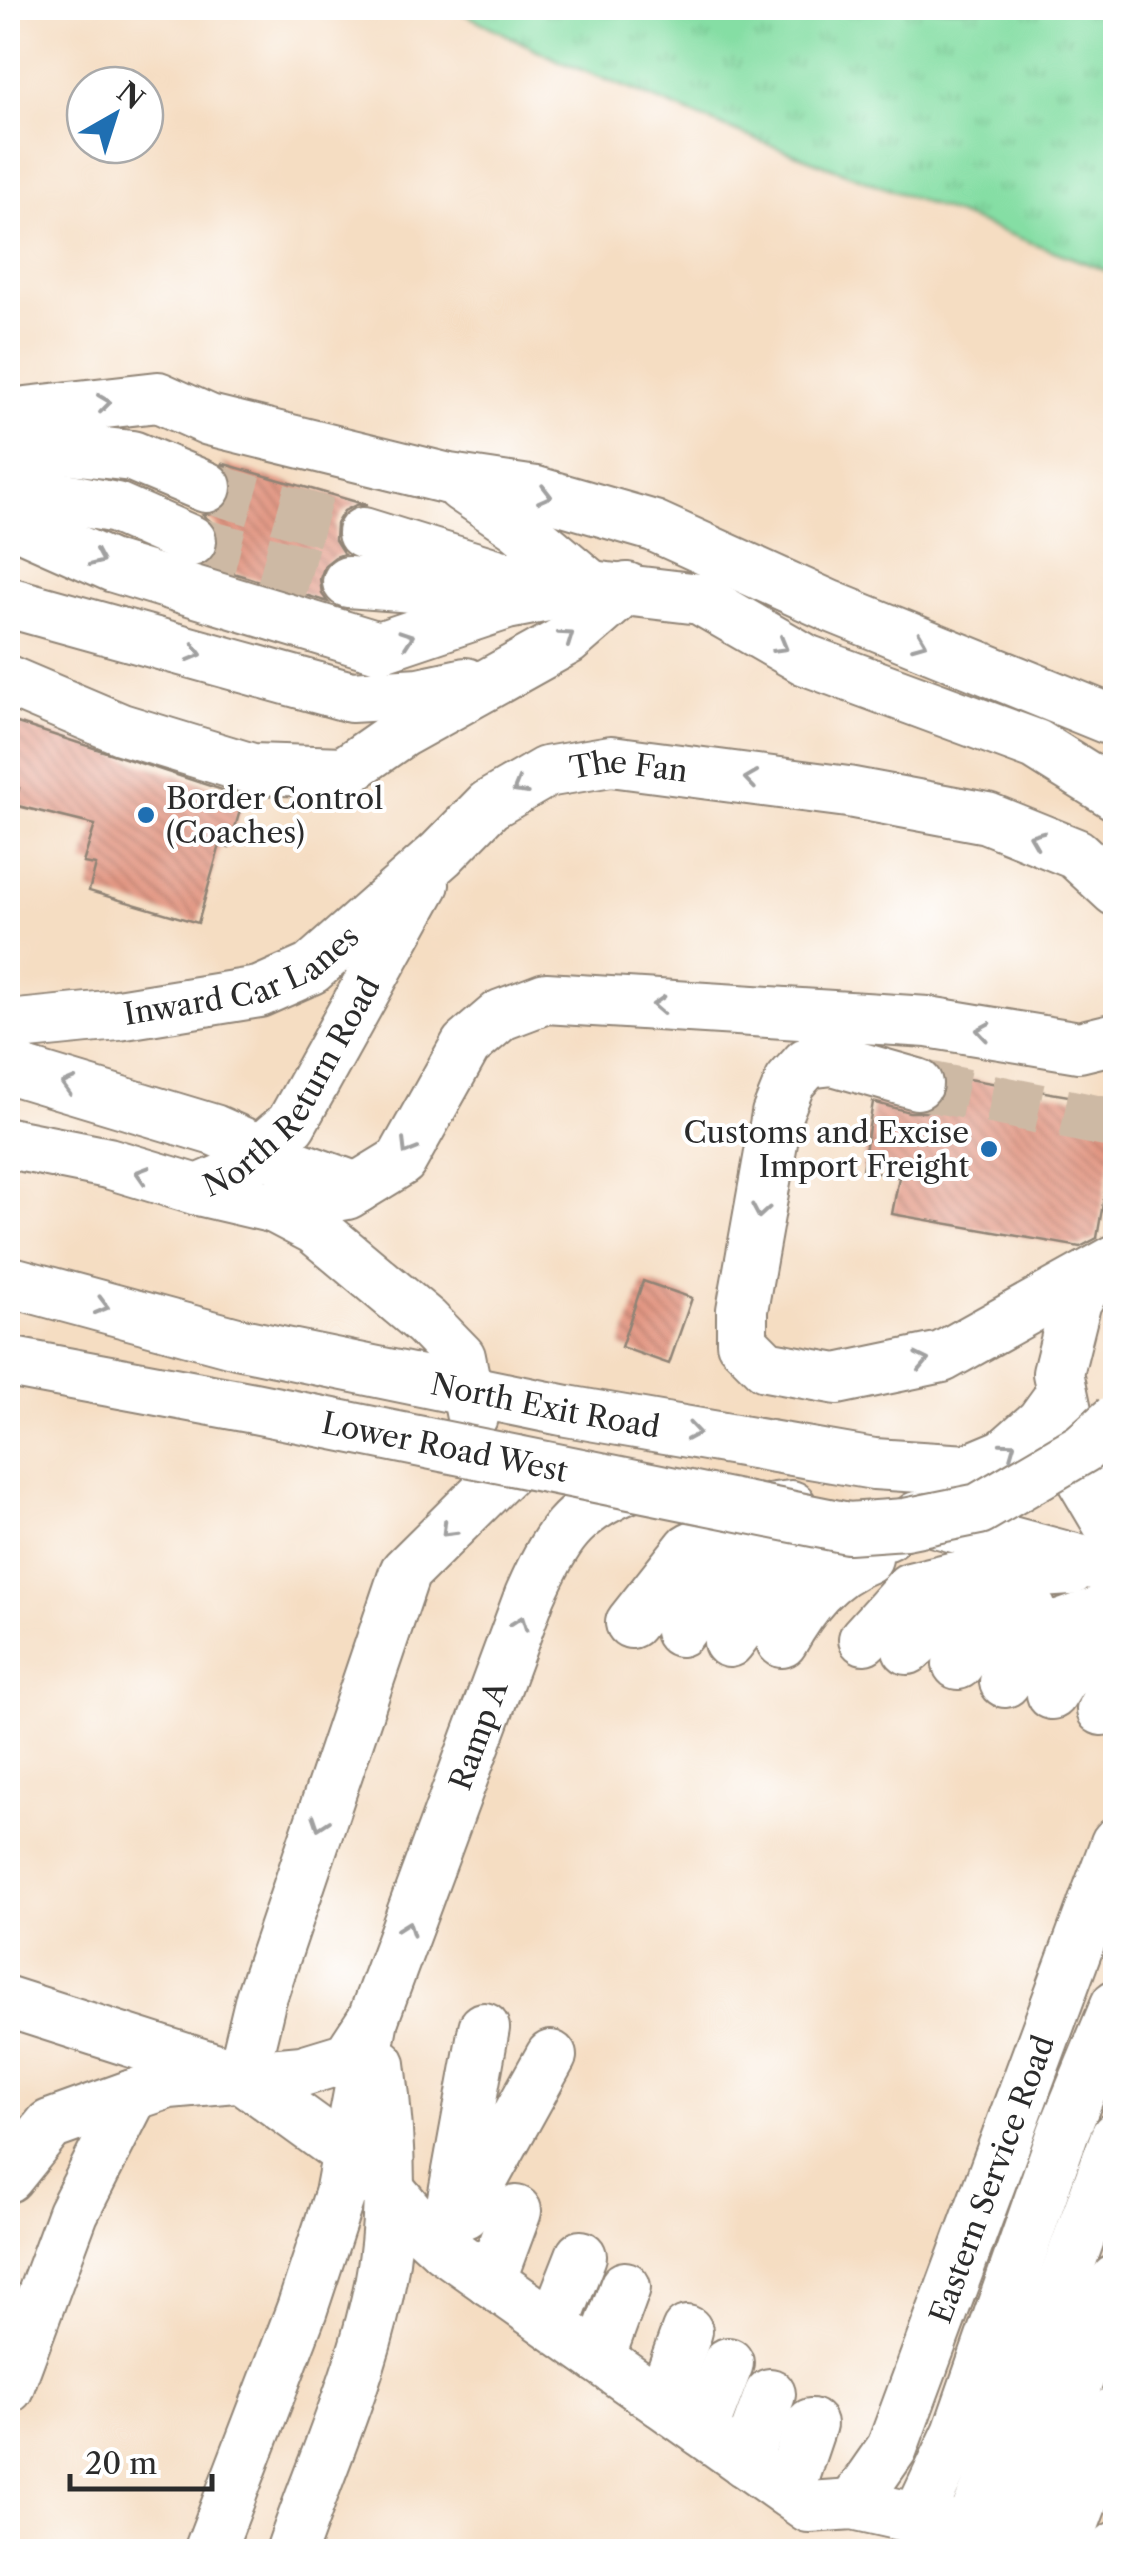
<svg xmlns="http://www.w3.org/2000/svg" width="1123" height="2559" viewBox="0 0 1123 2559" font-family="'Libre Caslon Text',serif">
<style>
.grass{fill:url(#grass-tufts);stroke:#588468;stroke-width:2.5}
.building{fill:url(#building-back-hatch)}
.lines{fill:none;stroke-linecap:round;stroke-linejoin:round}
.minor-tunnel{stroke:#cdb9a4;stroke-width:50;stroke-dasharray:50 25;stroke-linecap:butt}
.minor-casing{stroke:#908476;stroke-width:54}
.minor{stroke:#fff;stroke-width:50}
.minor-bridge-casing{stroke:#908476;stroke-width:54;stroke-linecap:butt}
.minor-bridge{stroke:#fff;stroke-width:50}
.oneway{stroke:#a0a0a0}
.poi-dot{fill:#1f6fb2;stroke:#fff;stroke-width:4}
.labels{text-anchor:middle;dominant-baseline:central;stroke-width:8;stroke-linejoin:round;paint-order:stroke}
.street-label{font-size:30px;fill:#2b2b2b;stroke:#fff}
.poi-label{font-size:30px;fill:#2b2b2b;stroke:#fff;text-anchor:start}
</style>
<defs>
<pattern id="grass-tufts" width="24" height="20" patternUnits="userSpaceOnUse" patternTransform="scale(2.5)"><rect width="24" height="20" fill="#85dea4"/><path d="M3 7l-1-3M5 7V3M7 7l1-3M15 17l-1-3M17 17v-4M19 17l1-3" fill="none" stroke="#73bf8d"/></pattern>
<pattern id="building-back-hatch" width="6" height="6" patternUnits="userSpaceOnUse" patternTransform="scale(2.5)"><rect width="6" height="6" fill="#e39884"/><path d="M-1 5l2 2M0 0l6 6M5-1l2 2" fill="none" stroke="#b87c6c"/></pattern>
</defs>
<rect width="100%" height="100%" fill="#fff"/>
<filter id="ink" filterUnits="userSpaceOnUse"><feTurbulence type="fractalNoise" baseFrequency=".01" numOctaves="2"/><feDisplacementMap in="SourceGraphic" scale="20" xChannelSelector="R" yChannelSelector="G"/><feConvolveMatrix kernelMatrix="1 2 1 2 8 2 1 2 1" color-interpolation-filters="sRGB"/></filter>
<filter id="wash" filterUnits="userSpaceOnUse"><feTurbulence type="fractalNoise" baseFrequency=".0048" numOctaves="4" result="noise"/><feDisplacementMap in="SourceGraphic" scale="40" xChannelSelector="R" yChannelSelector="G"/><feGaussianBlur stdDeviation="2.25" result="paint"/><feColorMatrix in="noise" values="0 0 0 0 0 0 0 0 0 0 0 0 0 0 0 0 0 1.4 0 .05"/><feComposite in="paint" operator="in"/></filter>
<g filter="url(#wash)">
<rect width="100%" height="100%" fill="#f5ddc2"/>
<!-- grass -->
<polygon class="grass" points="452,8 1115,8 1115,274 755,139 562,62"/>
<g id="blocks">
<!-- building -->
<g class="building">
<polygon points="221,463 367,505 356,505 344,511 336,524 335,540 344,554 335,557 325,565 320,579 322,594 328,602 207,565 217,553 220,539 215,525 203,515 223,510 233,497 234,482 229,470"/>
<polygon points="8,720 244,797 229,848 220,845 198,923 89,891 96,865 83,863 95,825 14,805 19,788 8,785"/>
<polygon points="944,1075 1116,1104 1116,1128 1097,1238 1080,1247 892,1214 899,1177 862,1170 873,1102 909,1112 925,1112 938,1104 944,1093"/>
<polygon points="643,1281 692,1298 669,1364 621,1347"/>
</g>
</g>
</g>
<g filter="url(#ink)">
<use href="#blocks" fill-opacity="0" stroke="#908476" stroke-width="2.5"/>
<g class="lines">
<!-- minor-tunnel -->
<g class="minor-tunnel">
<polyline points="206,487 363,533"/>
<polyline points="191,541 348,582"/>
<polyline points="917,1084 1116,1124"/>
</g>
<!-- minor casing -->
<g class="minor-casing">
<g id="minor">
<polyline points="8,414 158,397 209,420 449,479 536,492 654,526 830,606 1116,722"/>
<polyline points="8,442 132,456 206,487"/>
<polyline points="8,487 116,508 191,541"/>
<polyline points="462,487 518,525 592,587"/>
<polyline points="8,520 114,567 379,647 507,604 558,594"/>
<polyline points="363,533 499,575 700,599 806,660 1036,745 1116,795"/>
<polyline points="348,582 413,587 482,577"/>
<polyline points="8,602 351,697 420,693 466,683"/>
<polyline points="8,681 121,729 252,769 344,772 400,733 567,640 627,588"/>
<path id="s1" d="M8,1026L118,1015L259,992L311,969L441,854L489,805L546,772L611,761L848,792L987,818L1076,854L1116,891"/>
<polyline points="8,1068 214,1130 293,1165 357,1188"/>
<polyline points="917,1084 833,1060 807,1063 790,1082 777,1114 742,1310 742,1342 766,1366 837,1379 942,1357 1116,1260"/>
<path id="s2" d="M8,1143L108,1163L198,1190L231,1176L291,1124L424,884"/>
<polyline points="198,1190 275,1208 347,1194 401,1161 466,1045 501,1015 546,998 928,1022 1079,1047 1116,1038"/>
<polyline points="275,1208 315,1229 426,1322 460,1357 472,1417"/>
<polyline points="1094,1273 1076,1301 1058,1373 1080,1476 1116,1537"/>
<path id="s3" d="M8,1281L237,1343L567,1411L874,1464L967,1470L1005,1454L1041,1422L1062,1393"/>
<polyline points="917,1517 1116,1570"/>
<polyline points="631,1623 690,1548 775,1508 791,1506"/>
<polyline points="680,1631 715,1584 797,1534"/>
<polyline points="864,1639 910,1588 951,1578 1070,1570"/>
<polyline points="729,1642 773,1584 825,1544 887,1535"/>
<path d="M782,1642C803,1605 827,1573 867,1558"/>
<polyline points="908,1649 942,1618 1024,1593"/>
<polyline points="958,1664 977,1639 1031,1610"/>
<polyline points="1005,1682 1024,1658 1059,1626 1116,1606"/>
<polyline points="1052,1694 1062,1678 1116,1630"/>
<polyline points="1102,1710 1116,1682"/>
<polyline points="8,2002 242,2077 347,2153 389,2189 421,2227 444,2248 809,2507 853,2504 946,2525 956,2528 990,2552"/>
<polyline points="242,2077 261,1998 405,1572 517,1461"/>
<polyline points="8,2177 50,2125 133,2095"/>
<polyline points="464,2213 551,2056"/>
<polyline points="444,2248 484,2028"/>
<polyline points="490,2281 516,2211"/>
<polyline points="554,2325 581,2256"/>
<polyline points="599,2358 625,2287"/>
<polyline points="8,2388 73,2213 133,2095 169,2083 302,2071 348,2057 373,2019"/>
<polyline points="661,2402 687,2331"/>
<polyline points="702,2431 728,2363"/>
<polyline points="745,2462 770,2394"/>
<polyline points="788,2492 811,2424"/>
<path id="s4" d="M853,2504L892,2448L1116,1843"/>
<polyline points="918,2518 958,2433 1063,2133 1116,2005"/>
<polyline points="967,2535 996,2466 1116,2137"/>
<path id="s5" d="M209,2552L302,2309L340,2194L373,2019L530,1595C555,1538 572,1511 630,1487"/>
<path d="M291,2552C324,2457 369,2361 384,2261C393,2196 389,2129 380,2064"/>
<polyline points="1012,2552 1116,2280"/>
<polyline points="1063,2552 1116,2411"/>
<polyline points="1114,2552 1116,2547"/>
</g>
</g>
<!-- minor -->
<use href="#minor" class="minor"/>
<!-- minor-bridge casing -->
<g class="minor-bridge-casing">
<g id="minor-bridge">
<path id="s6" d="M8,1362L254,1408L848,1528L905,1524L979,1509L1083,1448L1116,1419"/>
</g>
</g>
<!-- minor-bridge -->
<use href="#minor-bridge" class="minor-bridge"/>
</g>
<!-- one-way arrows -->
<defs><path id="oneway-chevron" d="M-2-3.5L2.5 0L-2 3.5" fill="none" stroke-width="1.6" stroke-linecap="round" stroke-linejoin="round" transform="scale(2.5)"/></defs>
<g class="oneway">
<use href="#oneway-chevron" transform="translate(104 403) rotate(-7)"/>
<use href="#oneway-chevron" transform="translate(545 495) rotate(14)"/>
<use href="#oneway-chevron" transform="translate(97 559) rotate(24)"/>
<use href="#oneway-chevron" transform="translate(567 637) rotate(-35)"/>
<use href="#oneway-chevron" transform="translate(407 638) rotate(-19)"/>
<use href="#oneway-chevron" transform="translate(920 642) rotate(22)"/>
<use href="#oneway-chevron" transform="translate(781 646) rotate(30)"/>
<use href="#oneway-chevron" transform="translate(195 653) rotate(16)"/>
<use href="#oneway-chevron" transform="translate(751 779) rotate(-172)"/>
<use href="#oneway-chevron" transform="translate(519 788) rotate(150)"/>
<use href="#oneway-chevron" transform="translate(1036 838) rotate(-158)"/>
<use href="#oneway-chevron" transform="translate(659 1005) rotate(-177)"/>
<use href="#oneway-chevron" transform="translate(983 1031) rotate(-171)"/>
<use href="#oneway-chevron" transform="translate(68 1085) rotate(-164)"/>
<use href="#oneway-chevron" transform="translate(408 1148) rotate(121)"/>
<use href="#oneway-chevron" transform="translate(142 1174) rotate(-163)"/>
<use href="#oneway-chevron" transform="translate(760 1211) rotate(100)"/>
<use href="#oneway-chevron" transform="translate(102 1306) rotate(15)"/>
<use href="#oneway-chevron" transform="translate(922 1361) rotate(-12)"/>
<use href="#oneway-chevron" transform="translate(693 1432) rotate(9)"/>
<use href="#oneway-chevron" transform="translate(1009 1448) rotate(-36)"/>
<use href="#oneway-chevron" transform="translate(448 1530) rotate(135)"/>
<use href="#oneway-chevron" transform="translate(520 1623) rotate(-70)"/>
<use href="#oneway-chevron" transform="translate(320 1823) rotate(109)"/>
<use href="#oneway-chevron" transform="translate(407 1928) rotate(-70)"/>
</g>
</g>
<!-- markers -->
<g class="poi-dot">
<circle cx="146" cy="815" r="10"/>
<circle cx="989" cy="1149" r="10"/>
</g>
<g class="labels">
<!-- street labels -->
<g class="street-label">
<text stroke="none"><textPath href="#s1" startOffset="702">The Fan</textPath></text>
<text stroke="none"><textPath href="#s1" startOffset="242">Inward Car Lanes</textPath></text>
<text stroke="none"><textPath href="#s2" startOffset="340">North Return Road</textPath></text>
<text stroke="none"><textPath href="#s3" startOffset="552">North Exit Road</textPath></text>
<text stroke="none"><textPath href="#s6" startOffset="445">Lower Road West</textPath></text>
<text stroke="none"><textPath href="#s5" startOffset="862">Ramp A</textPath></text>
<text stroke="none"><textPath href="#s4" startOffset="355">Eastern Service Road</textPath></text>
</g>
<!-- poi labels -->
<g class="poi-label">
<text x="166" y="798">Border Control<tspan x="166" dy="34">(Coaches)</tspan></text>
<text x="969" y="1132" text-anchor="end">Customs and Excise<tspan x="969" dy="34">Import Freight</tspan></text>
</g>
</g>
<!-- margin -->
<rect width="1123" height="2559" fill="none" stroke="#fff" stroke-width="40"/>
<!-- north arrow -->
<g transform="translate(115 115) rotate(39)"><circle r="48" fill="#ffffff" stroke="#aaaaaa" stroke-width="2.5"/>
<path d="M0-8L18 38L0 25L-18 38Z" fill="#1f6fb2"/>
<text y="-15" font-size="28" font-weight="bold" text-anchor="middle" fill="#2b2b2b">N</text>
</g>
<!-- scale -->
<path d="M70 2474v15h142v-15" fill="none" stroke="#2b2b2b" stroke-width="5"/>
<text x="85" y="2474" font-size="30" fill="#2b2b2b" stroke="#ffffff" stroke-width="8" paint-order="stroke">20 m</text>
</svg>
